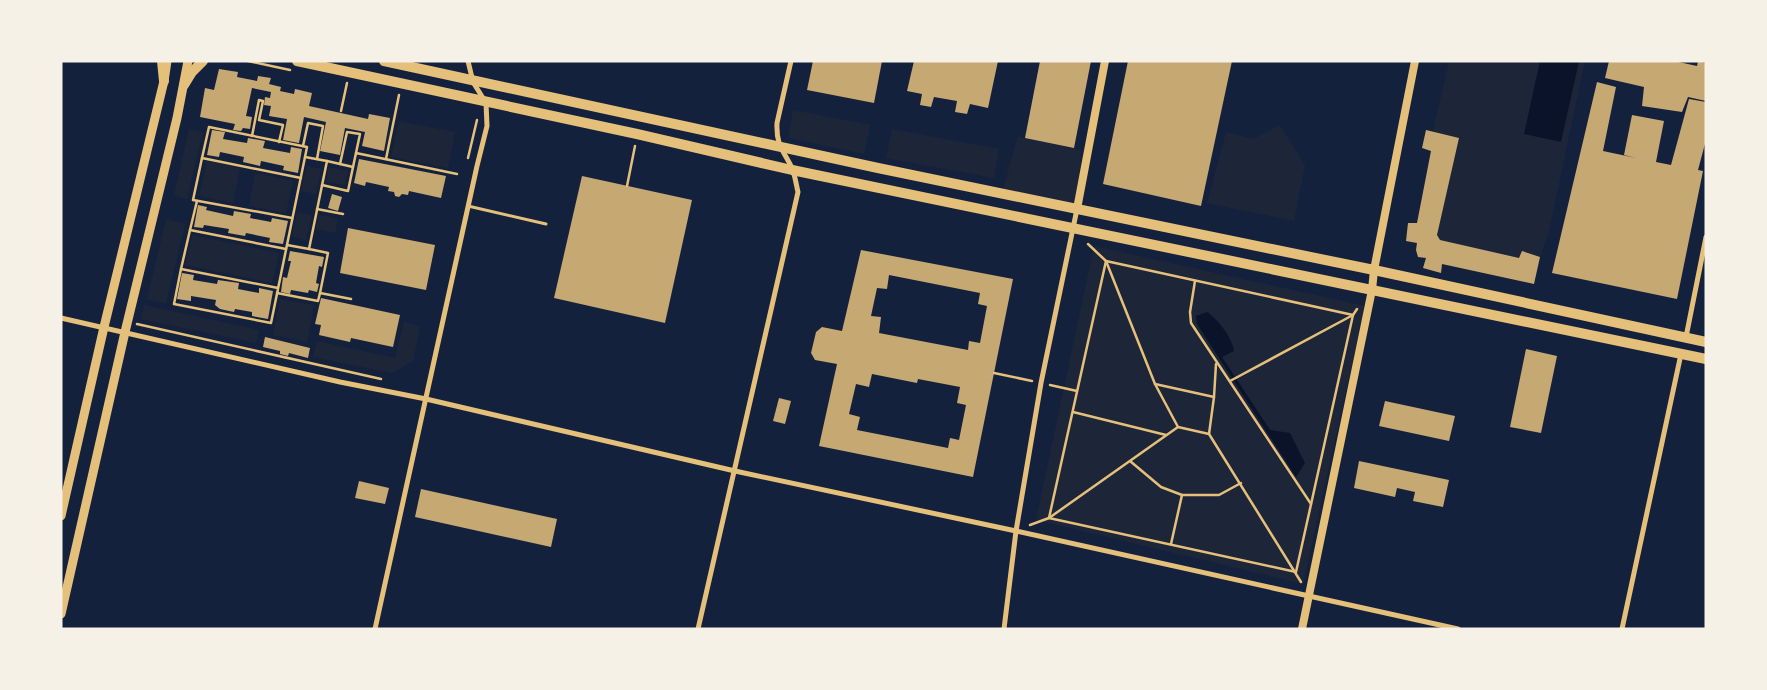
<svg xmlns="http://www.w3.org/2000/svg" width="1767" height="690" viewBox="0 0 1767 690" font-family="'Titillium Web',sans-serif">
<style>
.green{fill:#1d2539}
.water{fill:#0b132b}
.building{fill:#c6a872;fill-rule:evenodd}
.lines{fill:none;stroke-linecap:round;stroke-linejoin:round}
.path{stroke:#e5c07b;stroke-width:2.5}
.service{stroke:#e5c07b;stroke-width:3}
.minor{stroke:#e5c07b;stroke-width:5}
.tertiary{stroke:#e5c07b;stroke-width:8}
.secondary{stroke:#e5c07b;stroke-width:9}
.primary{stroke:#e5c07b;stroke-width:10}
</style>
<rect width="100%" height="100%" fill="#14213d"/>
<!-- green -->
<g class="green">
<polygon points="1449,61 1585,61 1549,231 1540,257 1534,284 1443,264 1441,273 1423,268 1426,258 1418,257 1416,252 1416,243 1406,241 1408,223 1417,223 1431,151 1422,148 1426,130 1433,131"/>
<polygon points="793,110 870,125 864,154 788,138"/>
<polygon points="399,121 455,132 448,168 391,157"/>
<polygon points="1280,125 1305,165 1294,221 1207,203 1226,132 1253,139"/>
<polygon points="189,129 203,132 187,199 174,195"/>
<polygon points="892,129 999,149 994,178 886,158"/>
<polygon points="1018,136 1081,150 1077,209 1003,189"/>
<polygon points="207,161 240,168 233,203 199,196"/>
<polygon points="307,166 321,169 316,194 301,191"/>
<polygon points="329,167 348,171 345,185 326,182"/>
<polygon points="255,173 293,181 286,213 249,206"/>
<polygon points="297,212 312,215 306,240 292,237"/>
<polygon points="319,215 338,219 335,233 316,229"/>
<polygon points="166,219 185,224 166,304 147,299"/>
<polygon points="192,235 279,253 272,283 185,265"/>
<polygon points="1094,246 1365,306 1303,584 1036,520"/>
<polygon points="280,299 314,305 307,342 273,335"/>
<polygon points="144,305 259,330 256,343 141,319"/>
<polygon points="404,322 420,326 413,361 392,373 313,357 317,341 395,358"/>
</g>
<!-- water -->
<g class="water">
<polygon points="1540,61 1579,61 1561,142 1524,134"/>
<path d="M1207,312C1217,318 1233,339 1234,351L1222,357L1270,430L1290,433L1305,463L1296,477L1197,324L1196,316Z"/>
</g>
<!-- building -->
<g class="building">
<polygon points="813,61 882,61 874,103 807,90"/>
<polygon points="914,61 998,61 988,108 970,104 967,114 955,112 957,101 934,97 931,107 920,105 922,94 907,91"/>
<polygon points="1040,61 1091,61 1074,148 1025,138"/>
<polygon points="1128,61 1232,61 1201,206 1103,184"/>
<polygon points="1609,61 1674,61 1697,66 1698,61 1706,63 1706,101 1688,97 1682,112 1642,106 1644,87 1605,78"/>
<polygon points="219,69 238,72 237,77 257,81 258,76 271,78 269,84 281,87 280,91 294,94 295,89 312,93 309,106 368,119 369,114 390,118 384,151 362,146 365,132 345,128 340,155 320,151 326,122 304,117 299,143 283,140 287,119 269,116 271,106 264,105 265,97 270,98 271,92 252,88 246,116 252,117 250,129 243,128 241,131 233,130 235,124 200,117 205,88 214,90"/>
<polygon points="1597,82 1616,87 1603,151 1636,158 1624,155 1632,115 1664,121 1656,162 1671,165 1689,99 1706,102 1706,140 1698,170 1703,171 1677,299 1552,273"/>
<polygon points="212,130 225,132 223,139 247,143 248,138 265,141 263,148 290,153 291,147 302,149 298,173 283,170 284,166 261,161 260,166 243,162 244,157 220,152 219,157 207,155"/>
<polygon points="1426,130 1459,138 1437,235 1440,240 1519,258 1522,251 1540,257 1534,284 1442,264 1441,273 1423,268 1426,258 1418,257 1416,250 1417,243 1406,241 1408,223 1417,223 1431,151 1422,148"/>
<polygon points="359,159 446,176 441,198 409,191 408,195 402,194 399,197 395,196 394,192 388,191 389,187 366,182 365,186 354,183"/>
<polygon points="582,176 692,200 665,323 554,298"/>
<polygon points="332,194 342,197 338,211 328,208"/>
<polygon points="198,205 207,207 206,210 233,216 234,211 251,214 250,218 271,222 272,218 288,221 283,244 269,242 270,238 246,233 245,236 228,233 229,229 204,225 203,228 194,227"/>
<polygon points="348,228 435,245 426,290 340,273"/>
<path d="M861,250L1013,279L973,477L819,446L837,364L815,360L811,353L816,332L822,327L842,331ZM889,275L980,293L978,304L987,306L980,343L969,341L968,350L879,333L881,317L871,316L877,288L887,289ZM872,374L917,383L918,379L960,387L957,403L966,405L959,440L950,438L948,448L857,430L860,417L849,414L856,384L869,387Z"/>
<polygon points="290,251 324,257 322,267 319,266 316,283 319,284 317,292 309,290 308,293 291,290 290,294 281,292 283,277 287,278 291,261 288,261"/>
<polygon points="182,273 194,275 193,280 217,284 218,280 239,283 238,289 259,293 259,288 273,291 268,319 252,316 252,312 235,309 234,312 220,309 215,305 216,300 191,296 191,301 177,299"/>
<polygon points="321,298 400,315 393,347 351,338 350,342 319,335 321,325 315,324"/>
<polygon points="265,337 310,348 308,358 289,353 288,356 280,354 280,351 263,347"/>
<polygon points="1526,349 1557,356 1541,433 1510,427"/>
<polygon points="779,398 791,401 785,424 773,421"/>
<polygon points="1385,401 1455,416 1449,441 1379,426"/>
<polygon points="1359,461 1449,480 1443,507 1413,501 1415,492 1397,488 1395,497 1354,488"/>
<polygon points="359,481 389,488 385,504 355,498"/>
<polygon points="421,489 557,519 551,547 415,517"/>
</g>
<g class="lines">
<!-- path -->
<g class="path">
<polyline points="248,61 290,70"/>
<polyline points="341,111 347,83"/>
<polyline points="252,136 259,100 263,101 259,120 283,125 279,142"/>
<polyline points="303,146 308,123 323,126 317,159"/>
<polyline points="202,158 193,200 292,218"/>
<polyline points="468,158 477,120"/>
<polyline points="386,159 399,95"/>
<polyline points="327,161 353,167 356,153 457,174"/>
<polyline points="340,164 347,132 360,134 356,153"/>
<polyline points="301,178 202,158 209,127 307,147 305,157"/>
<polyline points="322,185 348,191 353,167"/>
<polyline points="627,186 635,146"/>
<polyline points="197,201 190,230 286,249"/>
<polyline points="317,209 343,214"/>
<polyline points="1088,244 1106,261 1155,384 1178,427 1209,434 1301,582"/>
<polyline points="287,245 309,249"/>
<polygon points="1106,261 1353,315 1296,572 1049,518"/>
<polyline points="181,269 190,230"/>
<polyline points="1195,281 1190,312 1191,323 1311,504"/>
<polyline points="278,288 181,269 174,304 271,323 305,157 327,161 309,249 328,253 320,293 351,299"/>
<polyline points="277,293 318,301 320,293"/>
<polyline points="137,324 381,379"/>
<polyline points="994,373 1032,381"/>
<polyline points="1230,381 1353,315 1357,309"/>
<polyline points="1155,384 1214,397"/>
<polyline points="1050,385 1077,391"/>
<polyline points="1073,412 1166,435"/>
<polyline points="1209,434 1214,397 1216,364"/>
<polyline points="1130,461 1161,487 1182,495 1219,495 1241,483"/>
<polyline points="1030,525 1049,518 1178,427"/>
<polyline points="1171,544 1182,495"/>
</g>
<!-- service -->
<polyline class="service" points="468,206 546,224"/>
<!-- minor -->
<g class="minor">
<polyline points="61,318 340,382 426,399 735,471 1016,531 1458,629"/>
<polyline points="1686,337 1706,237"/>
<polyline points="375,629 477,166 487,126 486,103 473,82 468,61"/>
<path d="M698,629L798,192C796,184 795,175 792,168C783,150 776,145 777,123L791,61"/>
<polyline points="1004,629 1016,531 1041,383 1077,209"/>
<polyline points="1622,629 1681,354"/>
</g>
<!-- tertiary -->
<g class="tertiary">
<polyline points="1077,209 1105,61"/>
<polyline points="1302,629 1372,290 1374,270 1415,61"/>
</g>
<!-- secondary -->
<g class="secondary">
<polyline points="61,516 104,327 164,81 167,61"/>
<polyline points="61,614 125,332 177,118 188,61"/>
</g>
<!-- primary -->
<g class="primary">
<polyline points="162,61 164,81"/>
<polyline points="297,61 637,134 792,170 1706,359"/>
<polyline points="384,61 878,168 1374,270 1706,342"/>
<polyline points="184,85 192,72 203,61"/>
</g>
</g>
<!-- border -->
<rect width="1767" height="690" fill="none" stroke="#f6f1e7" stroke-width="125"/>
</svg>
